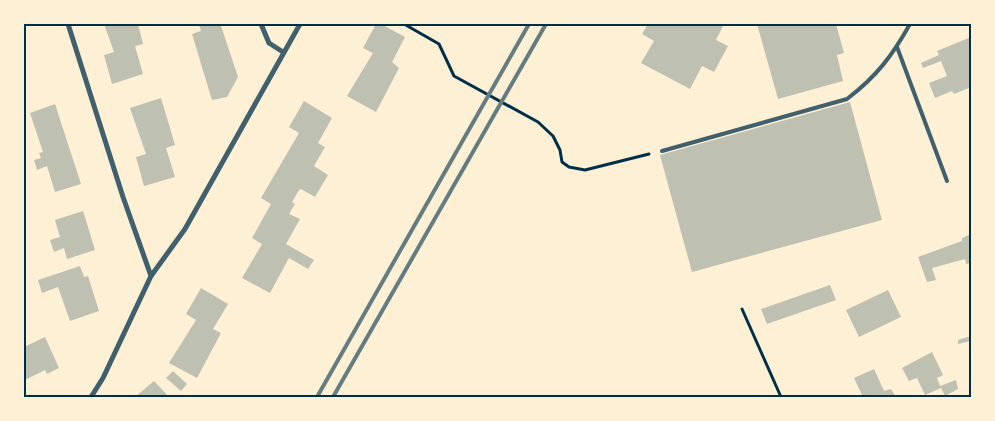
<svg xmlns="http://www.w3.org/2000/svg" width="995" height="421" viewBox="0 0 995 421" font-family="Figtree,sans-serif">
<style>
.building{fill:#bec0b2}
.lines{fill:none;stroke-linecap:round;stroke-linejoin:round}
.path{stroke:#003049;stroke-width:3}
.service{stroke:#3f606c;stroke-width:4}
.minor{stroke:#3f606c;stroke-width:5}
.rail{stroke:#657d81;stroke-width:4}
.neatline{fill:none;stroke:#003049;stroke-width:2}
</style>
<rect width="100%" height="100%" fill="#fdf0d5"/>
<!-- building -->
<g class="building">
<polygon points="104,24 138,24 143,44 135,46 143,74 112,84 104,55 114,52"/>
<polygon points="199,24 227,24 221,26 238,77 227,97 212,100 192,34 201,31"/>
<polygon points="376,24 381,24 405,37 392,62 399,68 376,112 347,96 373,53 363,48"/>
<polygon points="648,24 724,24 716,40 728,46 714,72 702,66 690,89 641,63 654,41 642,34"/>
<polygon points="757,24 836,24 844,53 837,55 843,81 778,99"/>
<polygon points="971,37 971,87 954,94 952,91 935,98 929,83 947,76 941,61 923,68 921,63 939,55 937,51"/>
<polygon points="161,98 175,145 166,148 175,177 144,186 136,157 146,154 130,108"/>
<polygon points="304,101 332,118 318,143 325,147 314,166 328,175 315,197 301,189 299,190 292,202 295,204 289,214 300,219 286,244 314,260 308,269 289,258 270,293 242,278 262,244 252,238 271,204 261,198 299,133 289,127"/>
<polygon points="850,102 882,220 692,272 660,155"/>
<polygon points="55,104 81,184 55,192 47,166 37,170 34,160 41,158 39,153 43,152 30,113"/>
<polygon points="83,211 95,250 67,259 64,248 54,252 50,240 60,237 55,220"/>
<polygon points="971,234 971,263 966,264 965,259 932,268 936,280 927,282 918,257 962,241 962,238"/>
<polygon points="80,266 84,277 88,276 99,311 70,321 58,287 42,293 38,280"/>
<polygon points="830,285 836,300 767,324 761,309"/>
<polygon points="201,288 228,304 213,329 221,333 197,378 169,363 196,320 186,314"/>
<polygon points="888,290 901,317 859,337 846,310"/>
<polygon points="971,336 971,341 958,344 958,340"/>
<polygon points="45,337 59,368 47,374 45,370 25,380 24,347"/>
<polygon points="932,352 943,375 937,378 940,386 956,380 958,389 945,396 941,388 925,395 917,378 909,381 902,368"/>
<polygon points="874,369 884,391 891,389 896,397 863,397 854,378"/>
<polygon points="173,371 187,384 181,391 166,378"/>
<polygon points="154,381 169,397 135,397"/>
</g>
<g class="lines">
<!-- path -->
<g class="path">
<polyline points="404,24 439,44 454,76 538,122 553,136 560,150 562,162 569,167 585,170 649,154"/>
<polyline points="742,309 781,397"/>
</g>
<!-- service -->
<g class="service">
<polyline points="897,47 947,181"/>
<path d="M662,151L847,99C877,76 892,56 910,24"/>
</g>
<!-- minor -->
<g class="minor">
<polyline points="68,24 123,197 151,276"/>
<polyline points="261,24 269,43 283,52"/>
<polyline points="91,397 103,378 151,276 185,229 300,24"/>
</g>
<!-- rail -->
<g class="rail">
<polyline points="317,397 529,24"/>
<polyline points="333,397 546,24"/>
</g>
</g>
<!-- border -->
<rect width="995" height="421" fill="none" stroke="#fdf0d5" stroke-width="50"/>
<rect x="25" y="25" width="945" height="371" class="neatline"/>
</svg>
